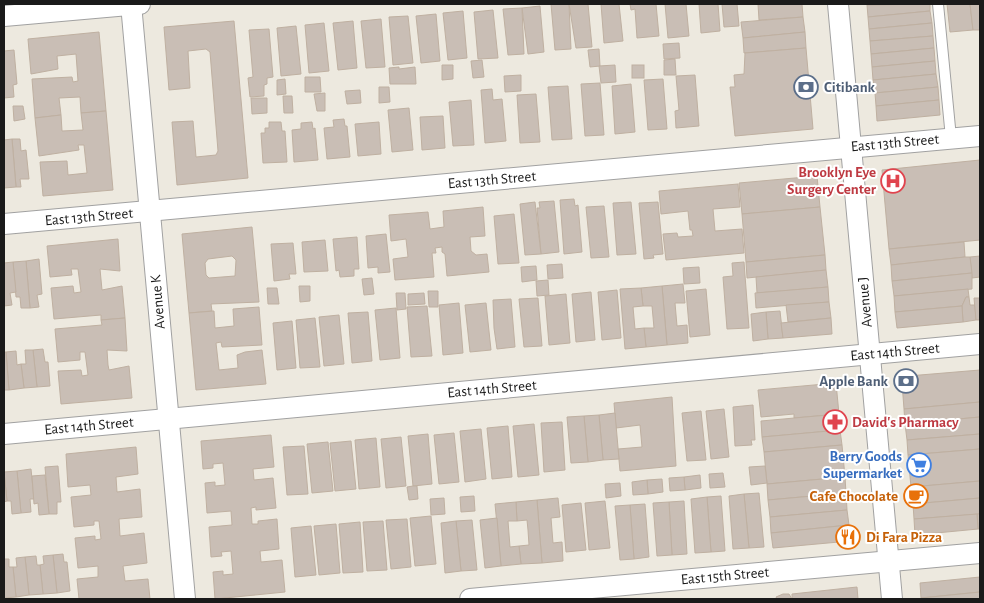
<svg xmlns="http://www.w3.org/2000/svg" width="984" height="603" viewBox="0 0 984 603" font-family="'Alegreya Sans',sans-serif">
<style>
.building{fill:#c9beb5;stroke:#bfb0a1;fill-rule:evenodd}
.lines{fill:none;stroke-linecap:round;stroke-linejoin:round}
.lane-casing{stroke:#a1a1a1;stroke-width:12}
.street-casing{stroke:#a1a1a1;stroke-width:22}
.lane{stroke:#fff;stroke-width:10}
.street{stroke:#fff;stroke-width:20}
.labels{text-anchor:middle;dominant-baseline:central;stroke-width:4;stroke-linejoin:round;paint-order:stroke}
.service-label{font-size:15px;font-weight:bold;fill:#4e5e75;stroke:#fff;text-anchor:start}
.street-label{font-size:15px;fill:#1a1a1a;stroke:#fff}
.health-label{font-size:15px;font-weight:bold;fill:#be3a42;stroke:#fff;text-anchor:end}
.shop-label{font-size:15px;font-weight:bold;fill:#366cbe;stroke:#fff;text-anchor:end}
.food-label{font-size:15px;font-weight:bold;fill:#c56008;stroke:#fff;text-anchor:end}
</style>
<rect width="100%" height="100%" fill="#ede9df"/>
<!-- building -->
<g class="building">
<polygon points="551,4 569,4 571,49 555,50"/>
<polygon points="569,4 588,4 592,47 576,48"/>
<polygon points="601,4 619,4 623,41 604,43"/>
<polygon points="630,4 656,4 659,36 637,38 635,9 631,10"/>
<polygon points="665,4 686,4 689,36 668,38"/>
<polygon points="699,4 718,4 720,31 701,33"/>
<polygon points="722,4 737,4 739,26 724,27"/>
<polygon points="758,4 802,4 803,17 759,20"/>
<polygon points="930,4 930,11 868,17 867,5"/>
<polygon points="947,4 970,4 973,30 950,32"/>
<polygon points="970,4 980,4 980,30 973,30"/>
<polygon points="540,6 544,52 528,54 522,8"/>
<polygon points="522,8 524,54 508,55 503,9"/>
<polygon points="493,10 498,58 478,59 474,12"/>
<polygon points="463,11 467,58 448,60 443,13"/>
<polygon points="930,11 932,23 869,29 868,17"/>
<polygon points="436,14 440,61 421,63 416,16"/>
<polygon points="408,16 413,63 393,65 389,17"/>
<polygon points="803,17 805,32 743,38 741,22"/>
<polygon points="381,19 385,67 366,68 361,21"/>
<polygon points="234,21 248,178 177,185 172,122 193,121 196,157 216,155 218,151 210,52 206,49 188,51 190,88 169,90 164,27"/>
<polygon points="353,21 357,68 338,70 333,23"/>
<polygon points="324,23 329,71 309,73 305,25"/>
<polygon points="932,23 933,36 870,41 869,29"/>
<polygon points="296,26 301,74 281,76 277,28"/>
<polygon points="269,29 273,77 267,78 267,84 264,85 264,96 250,97 248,78 253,77 249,30"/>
<polygon points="99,32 106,111 81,113 80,97 59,98 61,115 35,118 32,79 72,77 73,82 78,81 76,54 57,56 58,69 31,74 28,39"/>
<polygon points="805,32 806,48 744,53 743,38"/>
<polygon points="933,36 934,48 871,54 870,41"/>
<polygon points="679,43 680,58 664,59 663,44"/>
<polygon points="806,48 813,129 735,136 730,87 735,87 734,75 744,74 745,53"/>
<polygon points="934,48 935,61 872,67 871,54"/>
<polygon points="599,49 600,66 590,67 588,50"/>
<polygon points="14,50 17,84 13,85 14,97 4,98 4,51"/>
<polygon points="675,59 676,75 664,75 664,60"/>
<polygon points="482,60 484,77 473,78 471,61"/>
<polygon points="935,61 936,74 873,80 872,67"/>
<polygon points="442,65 453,65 453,79 442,80"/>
<polygon points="615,65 616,82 601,83 599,66"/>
<rect x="632" y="65" width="12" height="13"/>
<polygon points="399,67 399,69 415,67 416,84 390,84 389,68"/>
<polygon points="936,74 938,87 875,93 873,80"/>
<polygon points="521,75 521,91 505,92 504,76"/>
<polygon points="695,75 699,126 676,128 675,111 679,110 676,76"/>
<polygon points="305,77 320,77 321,92 305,92"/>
<polygon points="285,79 286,94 277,95 277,80"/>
<polygon points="663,79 667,129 648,130 644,80"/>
<polygon points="600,83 604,135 585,136 581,84"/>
<polygon points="631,84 635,132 615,134 612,86"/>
<polygon points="568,86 572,139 552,140 548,87"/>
<polygon points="379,87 389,87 390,102 379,103"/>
<polygon points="938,87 939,100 876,106 875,93"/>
<polygon points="492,89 493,100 502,99 506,141 485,143 481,90"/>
<polygon points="360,90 361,103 347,104 345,91"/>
<polygon points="325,93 325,111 317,111 314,94"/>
<polygon points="536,94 540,142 520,143 517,95"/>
<polygon points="283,96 292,96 293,113 284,113"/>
<polygon points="251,98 267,98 267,113 252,114"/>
<polygon points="471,100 474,145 453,146 449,102"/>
<polygon points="939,100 940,115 877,121 876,106"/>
<polygon points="13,106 23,106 25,119 14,121"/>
<polygon points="409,108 413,150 392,152 388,110"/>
<polygon points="106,111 113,190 43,196 40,162 67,161 68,175 87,173 84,145 78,145 79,150 39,156 35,118 61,115 62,131 83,130 81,113"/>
<polygon points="443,116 445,148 422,150 420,117"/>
<polygon points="344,119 345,126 347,126 350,157 327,159 324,128 334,127 333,120"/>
<polygon points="269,122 281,122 282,131 285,131 287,162 263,163 261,133 265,133 265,128 269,128"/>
<polygon points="312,122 313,129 315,128 318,160 294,162 292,130 301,129 301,123"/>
<polygon points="379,122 381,154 358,156 355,124"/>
<polygon points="12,139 20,139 21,151 26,150 29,179 20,179 21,187 16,187"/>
<polygon points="12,139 16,187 4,188 4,140"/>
<polygon points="980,160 980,240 889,249 882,170"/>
<polygon points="817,176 820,207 742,214 739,183"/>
<polygon points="738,184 740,207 713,209 715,231 742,229 744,253 666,260 663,234 677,233 678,237 693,236 692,230 690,230 688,211 661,214 659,191"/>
<polygon points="574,199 575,206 578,205 582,252 564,254 560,200"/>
<polygon points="554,201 559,252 541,254 537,208 540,208 539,202"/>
<polygon points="535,202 541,254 525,255 520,204"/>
<polygon points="631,202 636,254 617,255 613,203"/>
<polygon points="658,202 663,254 653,255 654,258 644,259 639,203"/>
<polygon points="604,206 609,257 591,258 586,207"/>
<polygon points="483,207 485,236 470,237 471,251 476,255 487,254 489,272 447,276 445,254 442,252 442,247 435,248 436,253 432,253 434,277 395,280 393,259 408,257 406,239 391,241 389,215 428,212 430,229 444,227 443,211"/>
<polygon points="820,207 825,255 746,262 742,214"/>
<polygon points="514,214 519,263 498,264 494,216"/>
<path d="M252,227L259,302L211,304L212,311L189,313L182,234ZM232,256L236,260L235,276L209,278L206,275L205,263L208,259Z"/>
<polygon points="386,234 390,272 378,273 378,267 368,268 366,236"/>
<polygon points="357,237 359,269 354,269 354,276 340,277 339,270 336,271 333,239"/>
<polygon points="118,239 120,271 100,269 102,290 122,286 125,318 101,320 101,315 54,319 51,288 73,286 74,293 81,292 78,269 71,269 72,275 50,277 47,246"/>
<polygon points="325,240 328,271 304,272 302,242"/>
<polygon points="964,242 965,257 891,265 889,249"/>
<polygon points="293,243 296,274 289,274 290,279 274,281 271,244"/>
<polygon points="825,255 826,270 747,278 746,262"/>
<polygon points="980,256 980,277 972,278 970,257"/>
<polygon points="965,257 970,257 972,273 892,281 891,265"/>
<polygon points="39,259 42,294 37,295 39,307 30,308 26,261"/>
<polygon points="26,261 30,308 21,308 20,297 16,297 13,262"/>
<polygon points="13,262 16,292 10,293 12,305 4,306 4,263"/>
<polygon points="744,262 749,328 727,329 723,277 733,276 732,263"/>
<polygon points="562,264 563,278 548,279 547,265"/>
<polygon points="536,266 537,280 522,282 521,267"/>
<polygon points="699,267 700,283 684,284 683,268"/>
<polygon points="826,270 828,287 757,293 756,277"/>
<polygon points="972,273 972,289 894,296 892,281"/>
<polygon points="372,278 374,294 364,295 362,279"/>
<polygon points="548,280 549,295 537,296 536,281"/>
<polygon points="683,284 685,303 675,303 677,326 687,325 688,343 667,345 662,286"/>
<polygon points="299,286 310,286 310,301 300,302"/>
<polygon points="662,286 667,345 646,347 644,328 654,328 652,306 643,306 641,288"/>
<polygon points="828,287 829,302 756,308 755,293"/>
<polygon points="267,288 277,288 279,304 268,304"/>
<polygon points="641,288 643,306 633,307 635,329 644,328 646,347 625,349 620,289"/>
<polygon points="706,289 710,335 690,337 686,291"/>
<polygon points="968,289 969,297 966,297 962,306 895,312 894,296"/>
<polygon points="617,290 621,338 602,340 598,292"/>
<polygon points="428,291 438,291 438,307 429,307"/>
<polygon points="591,292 595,340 576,342 572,294"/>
<polygon points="396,293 405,293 406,309 397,310"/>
<polygon points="424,293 425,304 408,305 408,294"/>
<polygon points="566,294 570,343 549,345 545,296"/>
<polygon points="966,297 969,297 970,305 975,305 976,320 963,322 962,306"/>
<polygon points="538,298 542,346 524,347 519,299"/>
<polygon points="974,298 980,298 980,320 976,320"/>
<polygon points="511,299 515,347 497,349 494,328 493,300"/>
<polygon points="829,302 831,318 788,322 786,305"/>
<polygon points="459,303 463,353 443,355 439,305"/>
<polygon points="486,303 491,350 470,352 465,305"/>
<polygon points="427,306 432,356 411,357 407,307"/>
<polygon points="962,306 963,322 897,328 895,312"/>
<polygon points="259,307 262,345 222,347 221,342 216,343 219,370 238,368 237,355 245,352 262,350 266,384 196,390 189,313 214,311 215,328 234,326 233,309"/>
<polygon points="396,308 400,358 380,360 375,310"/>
<polygon points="780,311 783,338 768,339 766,312"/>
<polygon points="368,312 372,361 352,363 348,313"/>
<polygon points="766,312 768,339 753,341 751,314"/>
<polygon points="339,315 344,364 324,366 319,317"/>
<polygon points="125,318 127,351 107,350 108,365 109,370 129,366 132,398 61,404 58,371 81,370 82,376 88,375 85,352 80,352 80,360 58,362 55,329 102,325 101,320"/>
<polygon points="315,318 320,367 300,368 296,320"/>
<polygon points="831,318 832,334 783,338 781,323"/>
<polygon points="292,321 296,368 277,370 273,323"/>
<polygon points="43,349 45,362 48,362 50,386 37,387 33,350"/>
<polygon points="25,350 33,350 37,387 24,388 21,364 26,364"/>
<polygon points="16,351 17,365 21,364 24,388 9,390 6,352"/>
<polygon points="4,352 6,352 9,390 4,390"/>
<polygon points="980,370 980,402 904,409 902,383 908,376"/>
<polygon points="836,383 839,414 794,418 794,414 761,417 758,390"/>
<polygon points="672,397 676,466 620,471 618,449 642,447 640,425 616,428 614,403"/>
<polygon points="980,402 980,417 905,424 904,409"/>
<polygon points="753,405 755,440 751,440 752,445 735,446 733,407"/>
<polygon points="724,409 729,457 711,459 706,411"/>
<polygon points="701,411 706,460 687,461 682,413"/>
<polygon points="615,413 619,459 603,460 599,415"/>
<polygon points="839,414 840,430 762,437 761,421"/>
<polygon points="599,415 603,460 588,462 584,416"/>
<polygon points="584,416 588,462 571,463 567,417"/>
<polygon points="980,417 980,434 907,440 905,424"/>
<polygon points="562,422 565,470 544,472 541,423"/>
<polygon points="534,424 539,475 518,477 513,426"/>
<polygon points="508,426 512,477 492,479 487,428"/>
<polygon points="481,429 486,479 465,482 460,431"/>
<polygon points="840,430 842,445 764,452 762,437"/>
<polygon points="454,433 459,482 439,484 434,435"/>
<polygon points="428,434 432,484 413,486 408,436"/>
<polygon points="980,434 980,449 908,455 907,440"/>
<polygon points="271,435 274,467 253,469 254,480 273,478 276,508 256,510 256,507 251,508 252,524 258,524 258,521 277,519 279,549 260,551 261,562 282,560 285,592 215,599 213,572 223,571 223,575 233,574 231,551 221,552 222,556 211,557 209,527 232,525 231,511 207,513 205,483 215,482 215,486 225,485 223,463 213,464 213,468 203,469 201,441"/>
<polygon points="401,437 406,486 386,488 381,439"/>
<polygon points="376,438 380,487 359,489 355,440"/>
<polygon points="351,441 356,489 335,491 330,443"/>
<polygon points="328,442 333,491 312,493 307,444"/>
<polygon points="842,445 845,477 767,484 764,452"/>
<polygon points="304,446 308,494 287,495 283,447"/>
<polygon points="136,447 138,474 116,477 117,492 140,489 142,517 119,519 120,536 144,533 147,563 123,566 125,581 148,579 150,599 79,599 77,579 98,577 98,566 78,568 75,538 95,536 95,540 101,539 99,521 94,521 94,525 74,527 71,497 91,495 90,485 68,487 66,454"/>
<polygon points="980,449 980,481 911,487 908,455"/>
<polygon points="58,466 61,502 57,502 57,514 49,514 45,467"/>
<polygon points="765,466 767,483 751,485 749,467"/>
<polygon points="31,469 34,499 30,499 31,512 21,513 17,471"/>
<polygon points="17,471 21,513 12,514 11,501 7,501 4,472"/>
<polygon points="4,472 7,501 4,502"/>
<polygon points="723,473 725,487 710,488 709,474"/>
<polygon points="45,475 49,514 39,515 38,503 34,504 32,476"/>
<polygon points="700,475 701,488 685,490 684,477"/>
<polygon points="684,477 685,490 670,491 669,478"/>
<polygon points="845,477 846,493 768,500 767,484"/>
<polygon points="662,479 663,492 648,494 647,480"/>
<polygon points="647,480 648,494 633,495 632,482"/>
<polygon points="980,481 980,498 913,504 911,487"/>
<polygon points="620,483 621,496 606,498 605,484"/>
<polygon points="413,486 417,486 418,499 409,500 407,487"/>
<polygon points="759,493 764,547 749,548 744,494"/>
<polygon points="846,493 847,510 770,517 768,500"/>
<polygon points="744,494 749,548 733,549 729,496"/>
<polygon points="474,496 475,511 461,512 460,497"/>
<polygon points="721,496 725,551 711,552 707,497"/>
<polygon points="707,497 711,552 695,553 691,499"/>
<polygon points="444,498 445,514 431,515 430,499"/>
<polygon points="558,498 560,517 551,518 553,543 562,542 563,561 542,563 537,500"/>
<polygon points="980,498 980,514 914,519 913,504"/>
<polygon points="537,500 542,563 521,564 519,546 529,545 528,530 527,520 517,521 516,502"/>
<polygon points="605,501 610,548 589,550 585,503"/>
<polygon points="684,501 687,554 672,555 669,502"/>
<polygon points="516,502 517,521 508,521 510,547 519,546 521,564 501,566 495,504"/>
<polygon points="669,502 672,555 657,556 653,503"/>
<polygon points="581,503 586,550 566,552 562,505"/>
<polygon points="645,504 649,557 634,559 630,505"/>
<polygon points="630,505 634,559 620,560 615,506"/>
<polygon points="847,510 849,525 771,533 770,517"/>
<polygon points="977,514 980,514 980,529 978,529"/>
<polygon points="977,514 978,529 915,535 914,519"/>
<polygon points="431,516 436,564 415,566 410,518"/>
<polygon points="497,518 501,566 485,568 480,520"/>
<polygon points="407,519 411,567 391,569 386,520"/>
<polygon points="472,520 477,570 461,571 456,521"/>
<polygon points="383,521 387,570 367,571 363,522"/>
<polygon points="456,521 461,571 445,573 441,523"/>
<polygon points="360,522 363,572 343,573 339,524"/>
<polygon points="336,524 340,573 319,575 314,526"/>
<polygon points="849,525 850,541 773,548 771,533"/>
<polygon points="311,526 316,575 295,577 291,528"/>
<polygon points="63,554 64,562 67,562 70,591 57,593 53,555"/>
<polygon points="53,555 57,593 43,594 40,565 44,564 43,556"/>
<polygon points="36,556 37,565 40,565 43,594 29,595 25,557"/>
<polygon points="25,557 29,595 16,597 13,567 17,567 16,558"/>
<polygon points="4,559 9,559 9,567 13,567 16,597 4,598"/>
<polygon points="980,577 980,592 921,598 920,583"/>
<polygon points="857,587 858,599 792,599 792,594"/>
<polygon points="980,592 980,599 921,599 921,598"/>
<polygon points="783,594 789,594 792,599 777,599 776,597"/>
</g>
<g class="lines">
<!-- lane casing -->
<g class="lane-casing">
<polyline id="lane" points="938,4 951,138"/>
</g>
<!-- street casing -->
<g class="street-casing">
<g id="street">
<polyline points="131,4 185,599"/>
<polyline points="838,4 892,599"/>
<polyline points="4,16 140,4"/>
<polyline points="4,224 980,136"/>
<polyline points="4,434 980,344"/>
<polyline points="470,599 980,553"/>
</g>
</g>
<!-- lane -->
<use href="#lane" class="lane"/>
<!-- street -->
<use href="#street" class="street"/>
</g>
<!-- icons -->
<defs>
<g id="bank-ring" transform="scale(1.25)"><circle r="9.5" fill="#fff" stroke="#5c6f8a" stroke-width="1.5"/><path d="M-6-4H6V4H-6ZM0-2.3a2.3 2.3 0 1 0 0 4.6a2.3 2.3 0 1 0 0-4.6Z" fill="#5c6f8a"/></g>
<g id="hospital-ring" transform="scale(1.25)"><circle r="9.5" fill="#fff" stroke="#e0444e" stroke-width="1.5"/><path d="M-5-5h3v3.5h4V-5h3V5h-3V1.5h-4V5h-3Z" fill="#e0444e"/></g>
<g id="pharmacy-ring" transform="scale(1.25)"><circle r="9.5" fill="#fff" stroke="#e0444e" stroke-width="1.5"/><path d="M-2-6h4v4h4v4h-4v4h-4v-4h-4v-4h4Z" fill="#e0444e"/></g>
<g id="supermarket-ring" transform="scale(1.25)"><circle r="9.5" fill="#fff" stroke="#3f7fe0" stroke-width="1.5"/><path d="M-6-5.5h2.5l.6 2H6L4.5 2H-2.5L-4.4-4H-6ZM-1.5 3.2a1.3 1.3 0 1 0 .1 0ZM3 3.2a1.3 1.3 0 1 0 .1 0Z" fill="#3f7fe0"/></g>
<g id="cafe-ring" transform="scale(1.25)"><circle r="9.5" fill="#fff" stroke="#e8710a" stroke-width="1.5"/><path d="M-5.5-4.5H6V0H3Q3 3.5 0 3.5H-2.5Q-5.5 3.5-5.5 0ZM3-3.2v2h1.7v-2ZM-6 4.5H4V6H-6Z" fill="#e8710a"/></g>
<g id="restaurant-ring" transform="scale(1.25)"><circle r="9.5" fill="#fff" stroke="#e8710a" stroke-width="1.5"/><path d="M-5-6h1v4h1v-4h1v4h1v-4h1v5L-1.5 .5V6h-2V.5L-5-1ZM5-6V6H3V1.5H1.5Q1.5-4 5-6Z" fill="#e8710a"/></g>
</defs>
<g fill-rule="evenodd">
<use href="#bank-ring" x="806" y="87"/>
<use href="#hospital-ring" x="893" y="181"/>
<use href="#bank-ring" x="906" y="381"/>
<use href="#pharmacy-ring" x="835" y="422"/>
<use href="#supermarket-ring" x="919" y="465"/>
<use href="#cafe-ring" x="916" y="496"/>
<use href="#restaurant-ring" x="848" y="537"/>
</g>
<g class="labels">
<!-- service labels -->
<g class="service-label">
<text x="824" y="87">Citibank</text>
<text x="888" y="381" text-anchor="end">Apple Bank</text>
</g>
<!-- street labels -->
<g class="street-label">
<text transform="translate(895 143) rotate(-5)">East 13th Street</text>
<text transform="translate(492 180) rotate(-5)">East 13th Street</text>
<text transform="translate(89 217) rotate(-5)">East 13th Street</text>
<text transform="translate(158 302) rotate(-95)">Avenue K</text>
<text transform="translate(865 302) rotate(-95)">Avenue J</text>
<text transform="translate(895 352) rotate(-5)">East 14th Street</text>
<text transform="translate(492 389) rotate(-5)">East 14th Street</text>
<text transform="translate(89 426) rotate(-5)">East 14th Street</text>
<text transform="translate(725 576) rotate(-5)">East 15th Street</text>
</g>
<!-- health labels -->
<g class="health-label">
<text x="876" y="172">Brooklyn Eye<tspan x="876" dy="17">Surgery Center</tspan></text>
<text x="852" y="422" text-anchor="start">David's Pharmacy</text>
</g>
<!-- shop labels -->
<g class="shop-label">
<text x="902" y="456">Berry Goods<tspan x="902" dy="17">Supermarket</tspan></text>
</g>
<!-- food labels -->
<g class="food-label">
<text x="898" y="496">Cafe Chocolate</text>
<text x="866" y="537" text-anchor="start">Di Fara Pizza</text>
</g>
</g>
<!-- border -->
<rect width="984" height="603" fill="none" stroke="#1a1a1a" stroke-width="10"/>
</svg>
